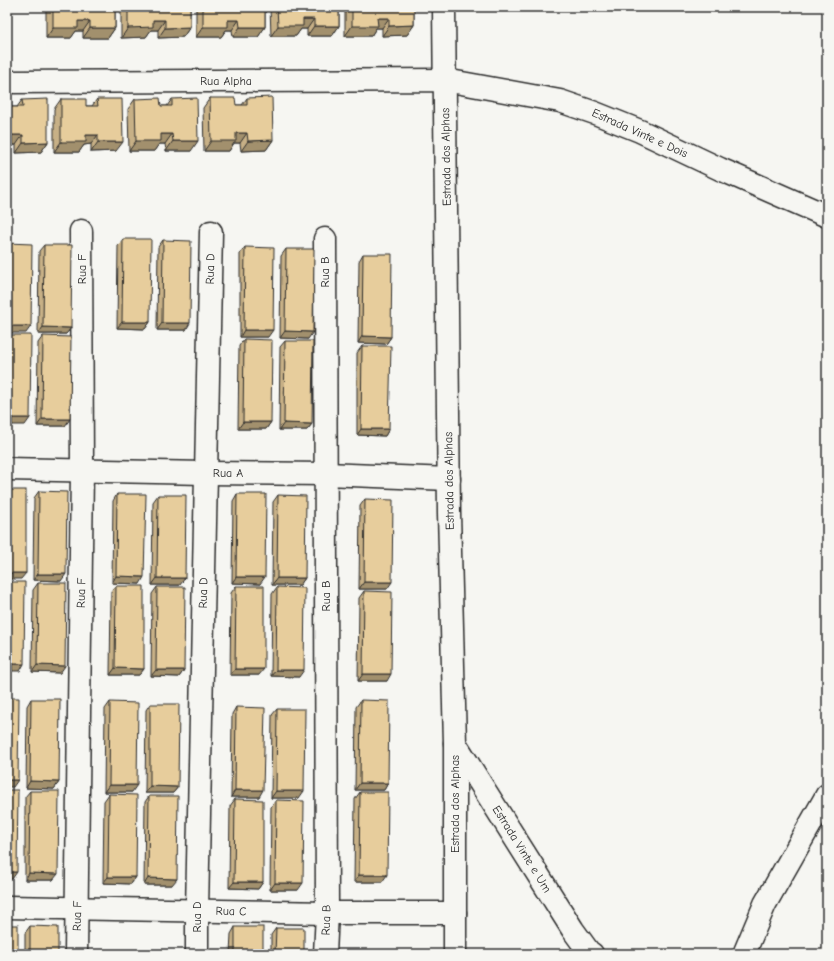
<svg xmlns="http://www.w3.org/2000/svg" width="834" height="961" viewBox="0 0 834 961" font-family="'Comic Neue',sans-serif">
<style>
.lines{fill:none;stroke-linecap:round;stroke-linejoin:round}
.minor-casing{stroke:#2b2b2b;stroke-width:25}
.minor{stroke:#f6f6f2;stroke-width:22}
.wall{fill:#c7b086;stroke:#2b2b2b}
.shaded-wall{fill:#a2906d;stroke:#2b2b2b}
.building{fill:#e7cd9c;stroke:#2b2b2b}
.labels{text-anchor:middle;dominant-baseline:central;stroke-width:3.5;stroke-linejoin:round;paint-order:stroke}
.street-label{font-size:12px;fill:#2b2b2b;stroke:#f6f6f2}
</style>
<rect width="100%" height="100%" fill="#f6f6f2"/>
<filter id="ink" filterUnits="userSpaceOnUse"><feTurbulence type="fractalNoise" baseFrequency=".025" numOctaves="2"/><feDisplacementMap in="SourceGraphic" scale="8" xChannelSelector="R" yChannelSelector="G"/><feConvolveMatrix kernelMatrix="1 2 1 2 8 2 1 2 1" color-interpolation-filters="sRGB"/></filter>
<g filter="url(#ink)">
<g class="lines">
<!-- minor casing -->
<g class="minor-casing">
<g id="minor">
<polyline points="444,7 449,513 455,743 455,954"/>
<polyline points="7,82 445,80 560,101 595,113 640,131 720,169 827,216"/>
<polyline points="7,469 205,473 326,474 449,479"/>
<polyline points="455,743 573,930 589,952 592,954"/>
<polyline points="7,907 327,913 455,913"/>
<polyline points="76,954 82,471 81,231"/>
<polyline points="197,954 197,911 211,232"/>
<polyline points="325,954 327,913 325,239"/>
<polyline points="744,954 765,904 827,795"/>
</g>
</g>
<!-- minor -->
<use href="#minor" class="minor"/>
</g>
<!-- wall -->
<g class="wall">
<polygon points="46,7 115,7 115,28 108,38 83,38 83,31 76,31 71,38 46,38"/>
<polygon points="121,7 190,7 190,27 183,37 158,38 158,30 151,30 146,37 121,38"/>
<polygon points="196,7 265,7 265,27 258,37 233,37 232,30 226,30 221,37 196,37"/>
<polygon points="270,7 339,7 339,26 332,36 307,36 307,29 301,29 296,36 271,36"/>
<polygon points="345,7 414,7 414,25 407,35 382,36 382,28 376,28 371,36 345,36"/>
<polygon points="210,98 236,105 242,105 247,98 273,140 266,150 241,151 240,143 234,143 229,151 204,151 203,108"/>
<polygon points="61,99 86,106 92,106 97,99 116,151 91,152 91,144 84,145 79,152 54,152 54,109"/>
<polygon points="135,99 161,106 167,106 172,99 191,151 166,151 165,144 159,144 154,151 129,151 128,109"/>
<polygon points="22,100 48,142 41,152 16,153 16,145 10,145 11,107 17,107"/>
<polygon points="123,239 150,322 145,329 117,328 118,246"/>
<polygon points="163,240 186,330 157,330 158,247"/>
<polygon points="44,245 71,328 66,334 38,334 39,251"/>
<polygon points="245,247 268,337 240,337 240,254"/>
<polygon points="286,249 308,339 280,338 281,256"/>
<polygon points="363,254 391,337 386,344 358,343 359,261"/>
<polygon points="43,336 65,426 37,426 38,343"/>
<polygon points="244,339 271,422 266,429 238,429 239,346"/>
<polygon points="285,341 312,424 307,430 279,430 280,347"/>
<polygon points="362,346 389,429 385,436 357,435 357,353"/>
<polygon points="39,491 61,581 33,580 34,498"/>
<polygon points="117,494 140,584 112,583 113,501"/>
<polygon points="237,494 260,584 232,583 233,501"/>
<polygon points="158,495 180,585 152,585 153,502"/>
<polygon points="278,495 305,578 300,585 272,585 273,502"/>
<polygon points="365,499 387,589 359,589 360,506"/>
<polygon points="38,583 60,673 32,672 33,590"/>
<polygon points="116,586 144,669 139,675 110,675 111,592"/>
<polygon points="236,586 259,675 230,675 231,593"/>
<polygon points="157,587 184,670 179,677 151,676 152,594"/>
<polygon points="277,587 299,677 271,676 272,594"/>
<polygon points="364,591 387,681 358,681 359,598"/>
<polygon points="31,699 59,782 54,789 26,788 27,706"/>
<polygon points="361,700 388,783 384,790 355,790 356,707"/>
<polygon points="110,702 132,792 104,792 105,709"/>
<polygon points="150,704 178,787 173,793 145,793 146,710"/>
<polygon points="236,707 259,797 231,797 232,714"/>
<polygon points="277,709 299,798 271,798 272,715"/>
<polygon points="30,791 53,880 25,880 25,797"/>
<polygon points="360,792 382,882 354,882 355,799"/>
<polygon points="109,794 136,877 131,884 103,883 104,801"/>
<polygon points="149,796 172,885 144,885 145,802"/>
<polygon points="235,799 263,882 258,889 229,888 230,806"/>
<polygon points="276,800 298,890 270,890 271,807"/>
<polygon points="30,926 58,954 25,954 25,933"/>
<polygon points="235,927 263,954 230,954 231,934"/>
<polygon points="276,928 304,954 271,954 271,935"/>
</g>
<!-- shaded-wall -->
<g class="shaded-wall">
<polygon points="377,18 389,18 382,28 376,28 371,36 345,36 352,26"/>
<polygon points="303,19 314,19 307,29 301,29 296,36 271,36 278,26"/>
<polygon points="153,20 165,20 158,30 151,30 146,37 121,38 128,28"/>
<polygon points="228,20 239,20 232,30 226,30 221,37 196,37 203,27"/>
<polygon points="78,21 90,21 83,31 76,31 71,38 46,38 53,28"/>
<polygon points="414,25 407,35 382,36 389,26"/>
<polygon points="314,26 339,26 332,36 307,36"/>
<polygon points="190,27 183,37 158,38 165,28"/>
<polygon points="240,27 265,27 258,37 233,37"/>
<polygon points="90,28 115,28 108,38 83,38"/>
<polygon points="236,133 247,133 240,143 234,143 229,151 204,151 211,141"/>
<polygon points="161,134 172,134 165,144 159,144 154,151 129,151 136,141"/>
<polygon points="11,135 23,135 16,145 10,145 7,149 7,141"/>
<polygon points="86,135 98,135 91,144 84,145 79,152 54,152 61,142"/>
<polygon points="273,140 266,150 241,151 248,141"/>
<polygon points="173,141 198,141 191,151 166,151"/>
<polygon points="48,142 41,152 16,153 23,143"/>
<polygon points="98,142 123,142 116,151 91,152"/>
<polygon points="122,322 150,322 145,329 117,328"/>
<polygon points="162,323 190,323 186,330 157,330"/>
<polygon points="7,326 31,326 26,333 7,333"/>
<polygon points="43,327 71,328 66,334 38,334"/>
<polygon points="244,330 273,330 268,337 240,337"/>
<polygon points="285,331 313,332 308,339 280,338"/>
<polygon points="362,336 391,337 386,344 358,343"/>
<polygon points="7,418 30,418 25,425 7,425"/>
<polygon points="42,419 70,419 65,426 37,426"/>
<polygon points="243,422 271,422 266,429 238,429"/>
<polygon points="284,423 312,424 307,430 279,430"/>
<polygon points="361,429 389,429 385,436 357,435"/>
<polygon points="7,573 26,573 21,579 7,579"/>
<polygon points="38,574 66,574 61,581 33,580"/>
<polygon points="116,576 144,577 140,584 112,583"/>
<polygon points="236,577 265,577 260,584 232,583"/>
<polygon points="157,578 185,578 180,585 152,585"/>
<polygon points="277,578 305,578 300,585 272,585"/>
<polygon points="364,582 392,582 387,589 359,589"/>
<polygon points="7,664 24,664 20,671 7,671"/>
<polygon points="37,665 65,666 60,673 32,672"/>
<polygon points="115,668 144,669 139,675 110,675"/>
<polygon points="235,669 264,669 259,675 230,675"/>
<polygon points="156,670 184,670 179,677 151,676"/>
<polygon points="276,670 304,670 299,677 271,676"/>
<polygon points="363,674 391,674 387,681 358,681"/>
<polygon points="7,780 18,780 13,787 7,787"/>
<polygon points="30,781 59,782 54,789 26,788"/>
<polygon points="360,783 388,783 384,790 355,790"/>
<polygon points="109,785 137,785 132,792 104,792"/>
<polygon points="150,786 178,787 173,793 145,793"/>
<polygon points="235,790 263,790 259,797 231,797"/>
<polygon points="276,791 304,791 299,798 271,798"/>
<polygon points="7,872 17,872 12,879 7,879"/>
<polygon points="29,873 58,874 53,880 25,880"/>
<polygon points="359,875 387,875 382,882 354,882"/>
<polygon points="108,877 136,877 131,884 103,883"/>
<polygon points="148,878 177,879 172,885 144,885"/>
<polygon points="234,882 263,882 258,889 229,888"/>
<polygon points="275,883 303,883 298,890 270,890"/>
</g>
<!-- building -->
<g class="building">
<polygon points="53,7 115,7 115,28 90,28 90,21 78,21 78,28 53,28"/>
<polygon points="128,7 190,7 190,27 165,28 165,20 153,20 153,27 128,28"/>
<polygon points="203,7 265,7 265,27 240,27 239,20 228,20 228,27 203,27"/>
<polygon points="277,7 339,7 339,26 314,26 314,19 303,19 303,26 278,26"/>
<polygon points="352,7 414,7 414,25 389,26 389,18 377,18 378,26 352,26"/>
<polygon points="272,97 273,140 248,141 247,133 236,133 236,141 211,141 210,98 235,98 236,105 247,105 247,98"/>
<polygon points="160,98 161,106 172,106 172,99 197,98 198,141 173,141 172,134 161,134 161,141 136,141 135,99"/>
<polygon points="48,99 48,142 23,143 23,135 11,135 11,142 7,142 7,100 11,100 11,107 23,107 22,100"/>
<polygon points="61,99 86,99 86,106 98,106 97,99 122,99 123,142 98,142 98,135 86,135 86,142 61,142"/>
<polygon points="123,239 151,239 150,322 122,322"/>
<polygon points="163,240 191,241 190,323 162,323"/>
<polygon points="7,243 32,244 31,326 7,326"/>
<polygon points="44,245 72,245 71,328 43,327"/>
<polygon points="245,247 274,248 273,330 244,330"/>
<polygon points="286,249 314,249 313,332 285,331"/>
<polygon points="363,254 392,254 391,337 362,336"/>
<polygon points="7,335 31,335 30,418 7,418"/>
<polygon points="43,336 71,337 70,419 42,419"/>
<polygon points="244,339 272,340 271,422 243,422"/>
<polygon points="285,341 313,341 312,424 284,423"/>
<polygon points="362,346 391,346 389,429 361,429"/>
<rect x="7" y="490" width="19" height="83"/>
<polygon points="39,491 67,492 66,574 38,574"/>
<polygon points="117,494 146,494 144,577 116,576"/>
<polygon points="237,494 266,494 265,577 236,577"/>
<polygon points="158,495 186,495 185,578 157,578"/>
<polygon points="278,495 306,496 305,578 277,578"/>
<polygon points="365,499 393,500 392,582 364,582"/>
<polygon points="7,582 25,582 24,664 7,664"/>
<polygon points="38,583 66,583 65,666 37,665"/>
<polygon points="116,586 144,586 144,669 115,668"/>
<polygon points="236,586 264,586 264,669 235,669"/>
<polygon points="157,587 185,587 184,670 156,670"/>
<polygon points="277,587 305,588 304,670 276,670"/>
<polygon points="364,591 392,592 391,674 363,674"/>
<polygon points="7,698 19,698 18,780 7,780"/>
<polygon points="31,699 60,699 59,782 30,781"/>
<polygon points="361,700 389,701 388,783 360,783"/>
<polygon points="110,702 138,703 137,785 109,785"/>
<polygon points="150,704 179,704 178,787 150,786"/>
<polygon points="236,707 265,708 263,790 235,790"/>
<polygon points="277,709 305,709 304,791 276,791"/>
<polygon points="7,790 18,790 17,872 7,872"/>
<polygon points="30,791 59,791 58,874 29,873"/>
<polygon points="360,792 388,792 387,875 359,875"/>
<polygon points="109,794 137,795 136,877 108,877"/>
<polygon points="149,796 178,796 177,879 148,878"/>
<polygon points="235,799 263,800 263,882 234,882"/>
<polygon points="276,800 304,801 303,883 275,883"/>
<rect x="7" y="925" width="11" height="29"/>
<polygon points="30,926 58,927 58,954 30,954"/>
<rect x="235" y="927" width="28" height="27"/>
<polygon points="276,928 304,928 304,954 275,954"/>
</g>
</g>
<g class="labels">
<!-- street labels -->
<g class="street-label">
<text x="226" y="81">Rua Alpha</text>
<text transform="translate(640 133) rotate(24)">Estrada Vinte e Dois</text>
<text transform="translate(446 157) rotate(-91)">Estrada dos Alphas</text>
<text transform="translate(82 269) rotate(-90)">Rua F</text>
<text transform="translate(210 269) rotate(-89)">Rua D</text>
<text transform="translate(325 272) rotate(-90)">Rua B</text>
<text x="228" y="473">Rua A</text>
<text transform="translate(449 481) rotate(-91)">Estrada dos Alphas</text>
<text transform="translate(81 593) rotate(-89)">Rua F</text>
<text transform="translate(203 593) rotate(-89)">Rua D</text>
<text transform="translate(326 596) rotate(-90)">Rua B</text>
<text transform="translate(455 804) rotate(-90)">Estrada dos Alphas</text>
<text transform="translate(522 849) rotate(58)">Estrada Vinte e Um</text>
<text transform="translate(231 911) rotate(1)">Rua C</text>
<text transform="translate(77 916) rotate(-89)">Rua F</text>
<text transform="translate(197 917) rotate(-90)">Rua D</text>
<text transform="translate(326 920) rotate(-88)">Rua B</text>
</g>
</g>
<!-- margin -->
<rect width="834" height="961" fill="none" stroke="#f6f6f2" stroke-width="24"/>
<rect x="12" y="12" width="810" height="937" fill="none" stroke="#2b2b2b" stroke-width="1.5" filter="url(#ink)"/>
</svg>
